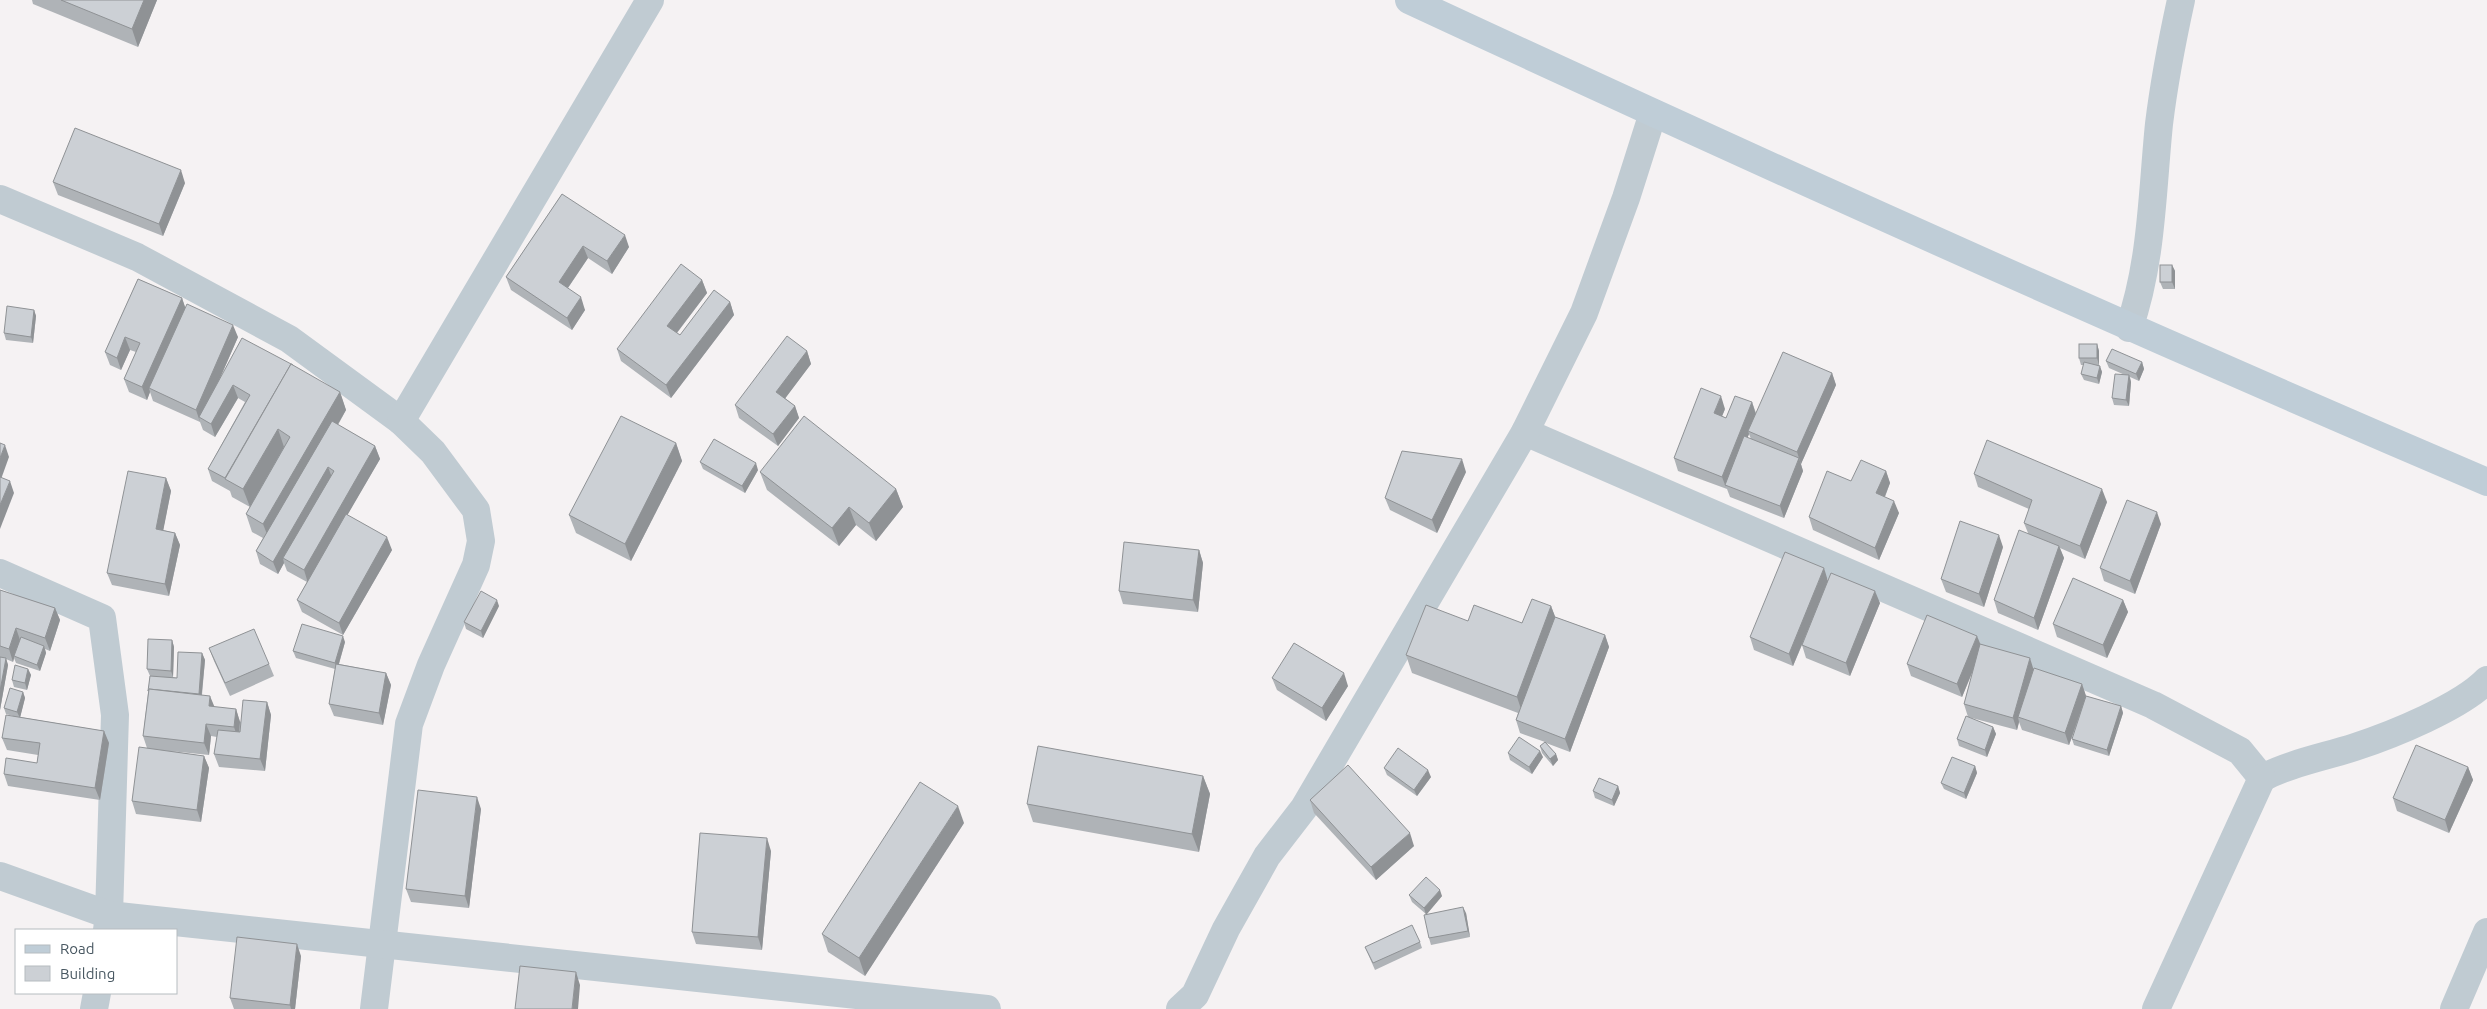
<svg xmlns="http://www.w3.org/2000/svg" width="2487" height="1009" viewBox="0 0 2487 1009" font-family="Ubuntu,sans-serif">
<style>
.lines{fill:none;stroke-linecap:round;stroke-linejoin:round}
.street{stroke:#c0cbd2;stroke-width:28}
.secondary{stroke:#bfcdd7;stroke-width:28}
.wall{fill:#afb3b7;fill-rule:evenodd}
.shaded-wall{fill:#8f9295}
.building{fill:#ccd0d5;stroke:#8f9295}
</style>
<rect width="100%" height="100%" fill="#f5f2f3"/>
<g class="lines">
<!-- street -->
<g class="street">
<polyline points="0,199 137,257 289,339 401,421 433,452 476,510 481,541 476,565 431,665 409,724 374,1009"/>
<path d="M2129,328C2152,262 2152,193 2159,124C2164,83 2172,41 2181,0"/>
<polyline points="401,421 650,0"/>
<path d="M1525,432L2153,705L2240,751L2262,778C2291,763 2324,757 2355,747C2392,735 2461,707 2487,680"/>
<polyline points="0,573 102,618 115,715 109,915 107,930"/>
<polyline points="0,876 109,915 987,1009"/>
<polyline points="94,1009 97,993"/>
<polyline points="1180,1009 1195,995 1226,929 1267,856 1304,808 1525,432 1584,313 1626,198 1653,113"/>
<polyline points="2156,1009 2262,778"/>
<polyline points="2454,1009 2487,932"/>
</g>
<!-- secondary -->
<path class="secondary" d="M1409,0C1766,166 2125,327 2487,482"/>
</g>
<!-- wall -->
<g class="wall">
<polygon points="32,0 157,0 138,47 33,4"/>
<polygon points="53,182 185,183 163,236 58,195"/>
<polygon points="562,194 629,247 612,274 588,258 568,288 585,310 572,330 511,290 506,277"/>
<polygon points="2172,265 2175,271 2175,289 2163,289 2160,282"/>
<polygon points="138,279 182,298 185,307 238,337 218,383 340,392 346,410 338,425 375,446 380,459 347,515 392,550 343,635 302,612 297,600 307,582 287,571 284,563 278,574 260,564 256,551 263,538 252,532 246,514 250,507 232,497 230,491 212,481 208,469 245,402 238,398 215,437 203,430 200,422 153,401 150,392 147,400 129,392 124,379 136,352 130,350 121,370 110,365 105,352"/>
<polygon points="702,280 707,293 677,333 680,335 730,302 734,315 671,398 621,361 617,349"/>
<polygon points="34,310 36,316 33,343 6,340 4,333"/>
<polygon points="2097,344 2099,351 2099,365 2102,372 2099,384 2084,380 2081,374 2084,365 2081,365 2079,358"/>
<polygon points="807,351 811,364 785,398 795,406 799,418 778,446 739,418 735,405"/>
<polygon points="2106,361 2142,362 2144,369 2139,381 2130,377 2131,382 2129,406 2114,405 2112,398 2125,375 2109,368"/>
<path d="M1832,373L1836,385L1801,464L1803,471L1784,518L1730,497L1727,489L1678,471L1674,458L1725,409L1722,416L1726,418L1752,402L1756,413ZM1749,434L1751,439L1747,438Z"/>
<polygon points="676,443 682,461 631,561 576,533 569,515"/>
<polygon points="700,462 758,470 745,493 703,469"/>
<polygon points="1886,471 1890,483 1885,497 1899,513 1879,560 1813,530 1809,517 1851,481"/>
<polygon points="760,472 896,489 903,507 876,541 856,525 839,546 767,490"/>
<polygon points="1466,472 1437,533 1390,510 1385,498"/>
<polygon points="1974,474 2107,502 2085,559 2060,548 2064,558 2038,630 1998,613 1994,600 2028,533 2024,523 2029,509 1978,487"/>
<polygon points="166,478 171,491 163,530 175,533 180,545 169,596 112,585 107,573"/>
<polygon points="2161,524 2135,594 2104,581 2100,568"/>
<polygon points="2003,547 1984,607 1946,592 1941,579"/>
<polygon points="1199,550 1203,563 1198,612 1123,604 1119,591"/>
<polygon points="1828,580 1880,603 1850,676 1806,658 1802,645 1793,666 1754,650 1750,637"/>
<polygon points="0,590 55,608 60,620 50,651 45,649 46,653 40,671 16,663 14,658 13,662 6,659 8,665 0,710"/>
<polygon points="2123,600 2128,612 2107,658 2057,637 2053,624"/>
<polygon points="499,606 483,638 466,629 464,622"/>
<polygon points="1551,606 1555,617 1605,635 1609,647 1570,752 1546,743 1556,754 1558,760 1553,766 1542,753 1540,746 1545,742 1520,733 1516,720 1518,713 1412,673 1406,655 1468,621 1522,623"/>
<polygon points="172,640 174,647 173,677 177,678 202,653 205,660 202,695 214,707 236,709 240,722 267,702 271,715 265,771 219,767 214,754 217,737 211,736 209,755 170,751 204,756 209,768 201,822 136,814 132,801 147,748 143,736 150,676 147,669"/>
<polygon points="345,642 339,664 386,673 391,685 383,725 334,716 329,704 335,669 296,658 293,651"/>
<polygon points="1981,644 2034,669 2082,684 2086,696 2121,706 2123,713 2109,756 2074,745 2072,739 2077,724 2069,745 2022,730 2019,722 2017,730 1968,717 1993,727 1996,734 1987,757 1959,746 1957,739 1968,717 1964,704 1973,671 1962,697 1911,676 1907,664"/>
<polygon points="209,648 269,664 274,676 230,696 214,661"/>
<polygon points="28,669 31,675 27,690 14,687 12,680"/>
<polygon points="1272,678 1348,686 1326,721 1277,690"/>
<polygon points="23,692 25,698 20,717 104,731 109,743 100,800 8,786 4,774 37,763 38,755 7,750 2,738 13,716 6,714 4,708"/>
<polygon points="1508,753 1543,757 1532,774 1510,760"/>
<polygon points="1975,766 1977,773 1966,799 1944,789 1941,783"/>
<polygon points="2468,767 2473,780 2449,833 2397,811 2393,798"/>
<polygon points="1384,768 1431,777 1417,796 1387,775"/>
<polygon points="1203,776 1210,794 1199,852 1033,822 1027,804"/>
<polygon points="1618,786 1620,793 1614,806 1595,798 1593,791"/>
<polygon points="1310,800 1414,846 1376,880 1314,813"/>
<polygon points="481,809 469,908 411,902 406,889"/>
<polygon points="964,823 865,976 828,952 822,934"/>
<polygon points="771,851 762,950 696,944 692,932"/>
<polygon points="1409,895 1442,896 1427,914 1466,913 1470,937 1431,945 1429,938 1426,914 1412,902"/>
<polygon points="1420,942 1422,948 1375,970 1365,947"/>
<polygon points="301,956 295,1009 234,1009 230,998"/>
</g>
<!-- shaded-wall -->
<g class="shaded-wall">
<polygon points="144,0 157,0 138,47 132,29"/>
<polygon points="181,170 185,183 163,236 159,224"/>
<polygon points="625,235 629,247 612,274 607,261"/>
<polygon points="583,246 588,258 563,295 559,282"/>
<polygon points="2172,265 2175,271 2175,289 2172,282"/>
<polygon points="702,280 707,293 672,339 667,326"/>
<polygon points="581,297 585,310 572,330 567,318"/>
<polygon points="182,298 186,310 149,388 150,392 147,400 142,387"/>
<polygon points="730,302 734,315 671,398 666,385"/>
<polygon points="34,310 36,316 33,343 31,337"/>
<polygon points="233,325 238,337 202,419 199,417 200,422 196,410"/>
<polygon points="125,337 130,350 121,370 117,358"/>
<polygon points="2097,344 2099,351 2099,365 2097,358"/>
<polygon points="807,351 811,364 781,404 776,392"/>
<polygon points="2142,362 2144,369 2139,381 2136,374"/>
<polygon points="2100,366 2102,372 2099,384 2097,378"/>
<polygon points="1832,373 1836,385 1801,464 1797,452"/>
<polygon points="2129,375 2131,382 2129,406 2126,400"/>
<polygon points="233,385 238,398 215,437 211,424"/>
<polygon points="340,392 346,410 270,542 263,524"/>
<polygon points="1721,396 1725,409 1718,426 1714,413"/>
<polygon points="1752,402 1756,415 1748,431 1749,434 1728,486 1725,485 1727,490 1722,477"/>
<polygon points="795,406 799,418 778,446 773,434"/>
<polygon points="278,429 284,447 250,507 243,489"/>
<polygon points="676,443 682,461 631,561 625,544"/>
<polygon points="5,445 9,457 0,482 0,458"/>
<polygon points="375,446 380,459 308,583 304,570"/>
<polygon points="1799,458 1803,471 1784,518 1780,506"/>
<polygon points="1462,459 1466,472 1437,533 1432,520"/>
<polygon points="756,463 758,470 745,493 742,486"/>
<polygon points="328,467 333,480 283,558 284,563 278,574 273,562"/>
<polygon points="1886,471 1890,483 1881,506 1876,493"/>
<polygon points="166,478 171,491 161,542 156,529"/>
<polygon points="10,481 14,493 0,529 0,505"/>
<polygon points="896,489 903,507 876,541 869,523"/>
<polygon points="2102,489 2107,502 2085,559 2080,546"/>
<polygon points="1894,501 1899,513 1879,560 1875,548"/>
<polygon points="849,507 856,525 839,546 832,528"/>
<polygon points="2157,512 2161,524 2135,594 2130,581"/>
<polygon points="175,533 180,545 169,596 165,584"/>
<polygon points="1999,535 2003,547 1984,607 1979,594"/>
<polygon points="387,537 392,550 343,635 339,623"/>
<polygon points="2059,546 2064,558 2038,630 2034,618"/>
<polygon points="1199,550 1203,563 1198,612 1193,600"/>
<polygon points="1824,568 1828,581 1793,666 1789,654"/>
<polygon points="1875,591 1880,603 1850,676 1846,663"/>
<polygon points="497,600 499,606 483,638 481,631"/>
<polygon points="2123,600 2128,612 2107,658 2103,645"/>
<polygon points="1551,606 1558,624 1523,715 1517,697"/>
<polygon points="55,608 60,620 50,651 45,638"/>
<polygon points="16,628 20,640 14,656 14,658 13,662 9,649"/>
<polygon points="1605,635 1609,647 1570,752 1565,739"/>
<polygon points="343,636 345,642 337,670 335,663"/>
<polygon points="1977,636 1982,648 1962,697 1957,684"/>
<polygon points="172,640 174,647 173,677 171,671"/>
<polygon points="44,646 46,653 40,671 37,665"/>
<polygon points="202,653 205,660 201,701 199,694"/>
<polygon points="6,658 8,665 0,710 0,691"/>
<polygon points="2030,658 2034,671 2018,717 2019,722 2017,730 2013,718"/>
<polygon points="28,669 31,675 27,690 25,683"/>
<polygon points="386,673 391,685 383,725 379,713"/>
<polygon points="1344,673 1348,686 1326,721 1322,708"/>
<polygon points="2082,684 2086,696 2069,745 2065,733"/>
<polygon points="23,692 25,698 20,718 17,712"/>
<polygon points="210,696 215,708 209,706"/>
<polygon points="267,702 271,715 265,771 260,759"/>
<polygon points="2121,706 2123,713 2109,756 2107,750"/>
<polygon points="236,709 240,722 238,739 234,727"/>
<polygon points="206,724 211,736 209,755 204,743"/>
<polygon points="1993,727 1996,734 1987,757 1985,750"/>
<polygon points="104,731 109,743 100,800 95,788"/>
<polygon points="1540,751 1543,757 1532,774 1529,767"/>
<polygon points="1556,754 1558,760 1553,766 1550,759"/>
<polygon points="204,756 209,768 201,822 197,810"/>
<polygon points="1975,766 1977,773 1966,799 1964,793"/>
<polygon points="2468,767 2473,780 2449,833 2445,820"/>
<polygon points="1428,770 1431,777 1417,796 1414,790"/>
<polygon points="1203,776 1210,794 1199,852 1192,834"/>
<polygon points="1618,786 1620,793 1614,806 1612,800"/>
<polygon points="477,797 481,809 469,908 465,896"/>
<polygon points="958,806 964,823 865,976 859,958"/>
<polygon points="1410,833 1414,846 1376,880 1371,867"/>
<polygon points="767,838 771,851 762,950 758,937"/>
<polygon points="1440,890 1442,896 1426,915 1424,908"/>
<polygon points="1463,907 1466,913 1470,937 1468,931"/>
<polygon points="297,944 301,956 295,1009 291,1009 290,1005"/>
<polygon points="576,972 580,985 578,1009 572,1009"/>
</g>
<!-- building -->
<g class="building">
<polygon points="61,0 144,0 132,29"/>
<polygon points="75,128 181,170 159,224 53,182"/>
<polygon points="562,194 625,235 607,261 583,246 559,282 581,297 567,318 506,277"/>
<polygon points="681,264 702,280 667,326 680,335 714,290 730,302 666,385 617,349"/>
<rect x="2160" y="265" width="12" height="17"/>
<polygon points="138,279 182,298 142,387 124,379 140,343 125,337 117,358 105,352"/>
<polygon points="187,304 233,325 196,410 149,388"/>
<polygon points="7,306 34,310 31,337 4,333"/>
<polygon points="787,336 807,351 776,392 795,406 773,434 735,405"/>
<polygon points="242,338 293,365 291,364 225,478 208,469 250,395 233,385 211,424 199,417"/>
<rect x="2079" y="344" width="18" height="14"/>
<polygon points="2112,349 2142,362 2136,374 2106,361"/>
<polygon points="1783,352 1832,373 1797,452 1748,431"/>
<polygon points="2084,362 2100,366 2097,378 2081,374"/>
<polygon points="291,364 340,392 263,524 246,514 290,437 278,429 243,489 225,479"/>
<polygon points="2115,374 2129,375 2126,400 2112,398"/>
<polygon points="1701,388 1721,396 1714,413 1726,418 1735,396 1752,402 1722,477 1674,458"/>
<polygon points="621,416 676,443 625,544 569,515"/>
<polygon points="804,416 896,489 869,523 849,507 832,528 760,472"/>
<polygon points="332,421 375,446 304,570 283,558 334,471 328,467 273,562 256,551"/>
<polygon points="1744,436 1799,458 1780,506 1725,485"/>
<polygon points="714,439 756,463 742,486 700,462"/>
<polygon points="1987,440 2102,489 2080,546 2024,523 2032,500 1974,474"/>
<polygon points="0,443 5,445 0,458"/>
<polygon points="1402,451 1462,459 1432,520 1385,498"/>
<polygon points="1861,460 1886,471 1876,493 1894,501 1875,548 1809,517 1827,471 1851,481"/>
<polygon points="128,471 166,478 156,529 175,533 165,584 107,573"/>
<polygon points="0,477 10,481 0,505"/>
<polygon points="2127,500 2157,512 2130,581 2100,568"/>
<polygon points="346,514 387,537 339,623 297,600"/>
<polygon points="1960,521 1999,535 1979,594 1941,579"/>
<polygon points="2019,530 2059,546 2034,618 1994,600"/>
<polygon points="1124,542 1199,550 1193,600 1119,591"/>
<polygon points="1785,552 1824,568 1789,654 1750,637"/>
<polygon points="1831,573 1875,591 1846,663 1802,645"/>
<polygon points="2073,578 2123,600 2103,645 2053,624"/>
<polygon points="0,590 55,608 45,638 16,628 9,649 0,646"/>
<polygon points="481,591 497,600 481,631 464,622"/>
<polygon points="1532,599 1551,606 1517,697 1406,655 1426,605 1468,621 1474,605 1522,623"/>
<polygon points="1927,615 1977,636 1957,684 1907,664"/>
<polygon points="1555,617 1605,635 1565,739 1516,720"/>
<polygon points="302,624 343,636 335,663 293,651"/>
<polygon points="254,629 269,664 225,683 209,648"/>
<polygon points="21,637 44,646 37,665 14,656"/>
<polygon points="148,639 172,640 171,671 147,669"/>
<polygon points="1294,643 1344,673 1322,708 1272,678"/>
<polygon points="1980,644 2030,658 2013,718 1964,704"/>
<polygon points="178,652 202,653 199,694 149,689 148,691 150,676 177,678"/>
<polygon points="0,657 6,658 0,691"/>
<polygon points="336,664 386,673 379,713 329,704"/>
<polygon points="15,665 28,669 25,683 12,680"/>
<polygon points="2034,668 2082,684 2065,733 2018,717"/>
<polygon points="10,688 23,692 17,712 4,708"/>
<polygon points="149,689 210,696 209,706 236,709 234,727 206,724 204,743 143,736"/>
<polygon points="2086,696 2121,706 2107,750 2072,739"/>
<polygon points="243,700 267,702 260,759 214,754 218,730 240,732"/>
<polygon points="6,715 104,731 95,788 4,774 6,758 37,763 40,743 2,738"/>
<polygon points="1966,716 1993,727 1985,750 1957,739"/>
<polygon points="1519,737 1540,751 1529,767 1508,753"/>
<polygon points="1545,742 1556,754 1550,759 1540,746"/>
<polygon points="2416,745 2468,767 2445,820 2393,798"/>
<polygon points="1038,746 1203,776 1192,834 1027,804"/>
<polygon points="139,747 204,756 197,810 132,801"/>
<polygon points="1398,748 1428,770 1414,790 1384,768"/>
<polygon points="1952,757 1975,766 1964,793 1941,783"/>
<polygon points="1348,765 1410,833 1371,867 1310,800"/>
<polygon points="1599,778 1618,786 1612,800 1593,791"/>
<polygon points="920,782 958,806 859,958 822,934"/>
<polygon points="418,790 477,797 465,896 406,889"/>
<polygon points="700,833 767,838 758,937 692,932"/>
<polygon points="1426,877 1440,890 1424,908 1409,895"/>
<polygon points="1463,907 1468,931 1429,938 1424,915"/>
<polygon points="1412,925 1420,942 1373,963 1365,947"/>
<polygon points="237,937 297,944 290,1005 230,998"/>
<polygon points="520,966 576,972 572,1009 515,1009"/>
</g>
<!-- legend -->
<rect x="15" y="929" width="162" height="65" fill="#ffffff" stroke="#b6bcc0"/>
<rect x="25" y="945" width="25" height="8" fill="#bfcdd7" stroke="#b6bcc0"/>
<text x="60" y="954" font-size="15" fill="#495862">Road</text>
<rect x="25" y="966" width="25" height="15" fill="#ccd0d5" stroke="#b6bcc0"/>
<text x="60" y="979" font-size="15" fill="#495862">Building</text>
</svg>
